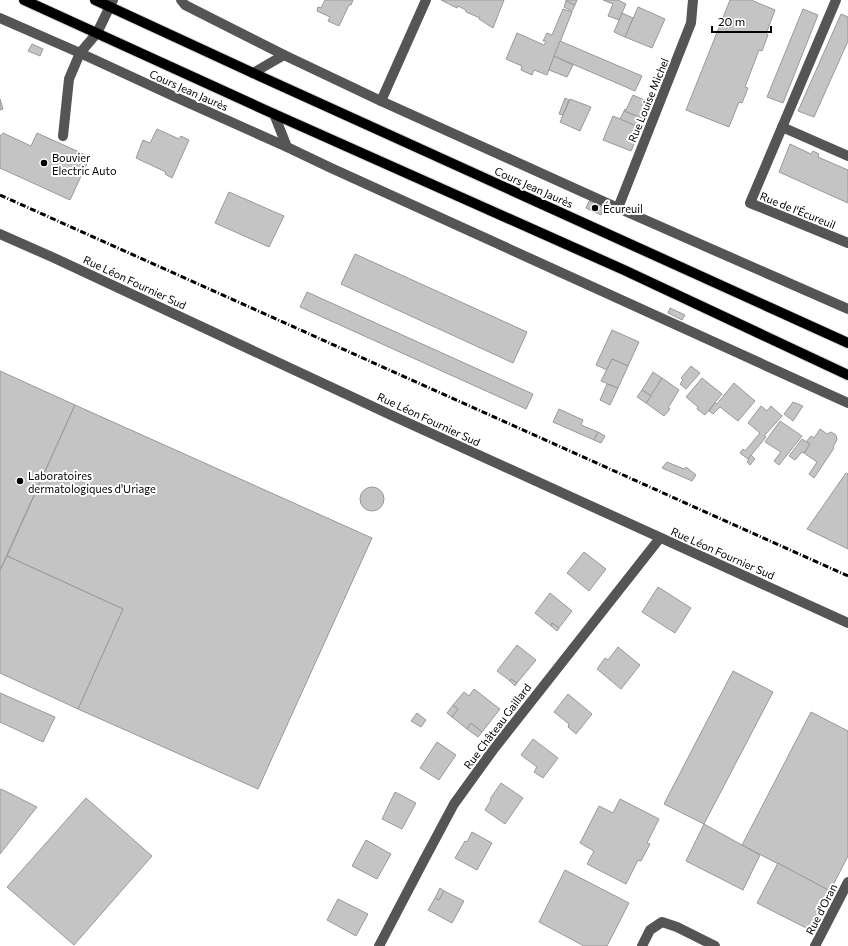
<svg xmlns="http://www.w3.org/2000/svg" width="848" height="946" viewBox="0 0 848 946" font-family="Commissioner,sans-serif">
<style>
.building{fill:#c4c4c4;stroke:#999}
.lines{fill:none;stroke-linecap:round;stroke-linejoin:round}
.major-casing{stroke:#dbdbdb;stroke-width:12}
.minor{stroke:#555;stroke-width:10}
.major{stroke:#000;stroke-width:10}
.rail{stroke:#000;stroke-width:3;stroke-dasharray:6 2 1 2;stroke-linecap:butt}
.poi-dot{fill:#000;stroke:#fff;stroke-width:1.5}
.labels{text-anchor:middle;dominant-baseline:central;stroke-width:4;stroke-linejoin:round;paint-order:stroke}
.street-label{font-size:11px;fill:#000;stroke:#fff}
.poi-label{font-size:11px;fill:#000;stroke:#fff;text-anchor:start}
</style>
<rect width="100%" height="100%" fill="#fff"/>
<!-- building -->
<g class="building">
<polygon points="325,0 353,0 351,5 349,5 339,26 328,21 330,17 317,11 318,7 321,8"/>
<polygon points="441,0 504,0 493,28 479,19 480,18 466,12 466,10 458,6 457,8"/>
<polygon points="566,0 577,0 575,5 566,1"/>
<polygon points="603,0 618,0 626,4 619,20 608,16 613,4"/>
<polygon points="730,0 751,0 775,10 766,34 768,35 762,51 759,50 745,87 748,88 742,103 739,102 729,127 686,110"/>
<polygon points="566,1 575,5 572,11 564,7"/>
<polygon points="638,7 665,19 652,48 625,37"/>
<polygon points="563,9 572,12 547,75 534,70 532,75 521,70 522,66 506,59 517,33 544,45 546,41 543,41 547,33 552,35"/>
<polygon points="803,9 818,15 783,103 767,97"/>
<polygon points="622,13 633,18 625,37 614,32"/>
<polygon points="841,14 848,17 848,41 814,117 798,111"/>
<polygon points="560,41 642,76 635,91 554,56"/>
<polygon points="32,44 43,49 40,56 28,51"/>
<polygon points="554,56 573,65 567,77 549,70"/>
<polygon points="633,95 651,103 644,119 624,111 625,109 626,110"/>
<polygon points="565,98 569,100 563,115 559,114"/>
<polygon points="0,99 3,109 0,110"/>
<polygon points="570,99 591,107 580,131 560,122"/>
<polygon points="624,111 644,119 640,128 620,119"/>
<polygon points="613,116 641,128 631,151 603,140"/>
<polygon points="157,129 179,139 181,136 189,140 172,178 165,174 166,172 136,158 143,140 150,143"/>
<polygon points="3,133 31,146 37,133 90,157 70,200 0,168 0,136"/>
<polygon points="790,144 811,154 813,151 819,154 818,157 848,170 848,203 779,172"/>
<polygon points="229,192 284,216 269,247 215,223"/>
<polygon points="589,201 604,208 601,215 586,208"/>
<polygon points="355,254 527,332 513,363 341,284"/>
<polygon points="307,292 533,394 526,409 300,307"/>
<polygon points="670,308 685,315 682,320 668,313"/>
<polygon points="612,330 639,342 628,366 612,359 607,370 596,365"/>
<polygon points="612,359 628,366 618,388 601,381"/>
<polygon points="691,366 700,373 686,389 680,384 683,380 681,378"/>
<polygon points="0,371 75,405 0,570"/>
<polygon points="653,372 662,378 651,396 642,390"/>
<polygon points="662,378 679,390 668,408 670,409 664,416 646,403"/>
<polygon points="702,378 722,394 705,415 697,409 698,407 686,397"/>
<polygon points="734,383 755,401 738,421 720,407 713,414 709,411 715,403 717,404"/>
<polygon points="607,384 618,388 610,405 600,400"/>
<polygon points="642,390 651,396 646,403 637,397"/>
<polygon points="793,402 803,406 793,421 784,414"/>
<polygon points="75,405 372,538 258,789 78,709 123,609 7,556"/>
<polygon points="761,406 767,411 771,406 782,416 764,436 766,437 748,459 740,453 743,449 745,451 760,433 748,423"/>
<polygon points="559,409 583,420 581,425 598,432 594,440 553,422"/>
<polygon points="780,421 802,436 779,465 774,461 781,452 765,442"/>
<polygon points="820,429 827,434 831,432 836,435 837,440 833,447 834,448 814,478 809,474 817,462 804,453 810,444 806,442 811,436 814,438"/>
<polygon points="598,432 605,436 601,443 594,440"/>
<polygon points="802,439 810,444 804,453 802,452 795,460 789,456"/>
<polygon points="751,455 755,459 750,465 747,462 749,459 748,459"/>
<polygon points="667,462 684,469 686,467 696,475 692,481 662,468"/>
<polygon points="846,473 848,474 848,549 807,529"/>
<circle cx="372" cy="499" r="12"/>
<polygon points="584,552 606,569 589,591 567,573"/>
<polygon points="7,556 123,609 78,709 0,673 0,570"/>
<polygon points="658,587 691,608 675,633 642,612"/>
<polygon points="550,593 572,611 559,628 552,623 551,626 535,613"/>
<polygon points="552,623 559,628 557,631 551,626"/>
<polygon points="517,645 536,660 517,683 511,679 510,681 497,671"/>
<polygon points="618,647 640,665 621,689 597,669 605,658 608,660"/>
<polygon points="733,671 773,692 704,824 664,804"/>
<polygon points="511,679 517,683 515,686 510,681"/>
<polygon points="474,689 500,709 482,732 471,723 467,729 452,717 458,709 453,705 464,692 469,696"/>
<polygon points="0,693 55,717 43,742 0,722"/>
<polygon points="568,694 592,714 576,734 568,727 569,724 554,712"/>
<polygon points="453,705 458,709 452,717 447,713"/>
<polygon points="811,712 848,731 848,856 830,891 742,845"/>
<polygon points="417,713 426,720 421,727 411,721"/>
<polygon points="471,723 482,732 478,737 467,729"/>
<polygon points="533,739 558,758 543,778 534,772 537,767 521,755"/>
<polygon points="437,742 456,755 439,780 420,768"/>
<polygon points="501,783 523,798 505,824 485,810 491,800 490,799"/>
<polygon points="1,789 37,807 0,854 0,790"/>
<polygon points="395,792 416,803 402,829 382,819"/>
<polygon points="86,798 152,856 74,945 7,887"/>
<polygon points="620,799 659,819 647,843 650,844 641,861 638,860 626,884 587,864 594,851 580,843 599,806 613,813"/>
<polygon points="704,824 760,855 743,890 686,861"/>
<polygon points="472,832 492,843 477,870 455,858 465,841 467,842"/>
<polygon points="366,840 391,854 377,879 352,866"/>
<polygon points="778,863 830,891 810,930 757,903"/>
<polygon points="565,870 629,903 607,946 584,946 539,922"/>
<polygon points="440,888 444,891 439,900 435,898"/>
<polygon points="444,891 464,901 452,923 428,910 435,898 439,900"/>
<polygon points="338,899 368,914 356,936 327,920"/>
</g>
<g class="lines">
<!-- major casing -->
<g class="major-casing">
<g id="major">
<polyline points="24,0 274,114 624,270 848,375"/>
<polyline points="95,0 253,73 848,343"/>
</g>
</g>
<!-- minor -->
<g class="minor">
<polyline points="181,0 185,5 284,55 381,101 618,208 848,309"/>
<polyline points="836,0 750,203 848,243"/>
<polyline points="0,18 80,53 182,100 287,147 331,168 848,403"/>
<polyline points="253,73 284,55"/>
<polyline points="381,101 426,0"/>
<polyline points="274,114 287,147"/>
<polyline points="782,127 848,156"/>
<polyline points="63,136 69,79 80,53 97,33 113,0"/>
<polyline points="618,208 691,23 693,0"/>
<polyline points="0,234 52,257 393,416 848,623"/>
<polyline points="379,946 423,862 454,804 493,750 660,538"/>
<polyline points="642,946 650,930 662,922 677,927 715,946"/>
<polyline points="815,946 848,882"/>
</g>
<!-- major -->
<use href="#major" class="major"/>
<!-- rail -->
<polyline class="rail" points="0,195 848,576"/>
</g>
<!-- markers -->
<g class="poi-dot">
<circle cx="44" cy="163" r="4"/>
<circle cx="595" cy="208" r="4"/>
<circle cx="20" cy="481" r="4"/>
</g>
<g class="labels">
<!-- street labels -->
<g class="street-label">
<text transform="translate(189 90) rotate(24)">Cours Jean Jaurès</text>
<text transform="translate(648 100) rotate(-68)">Rue Louise Michel</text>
<text transform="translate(534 187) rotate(24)">Cours Jean Jaurès</text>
<text transform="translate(798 210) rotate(22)">Rue de l'Écureuil</text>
<text transform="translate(135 282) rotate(25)">Rue Léon Fournier Sud</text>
<text transform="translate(429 419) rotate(25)">Rue Léon Fournier Sud</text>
<text transform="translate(723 553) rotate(24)">Rue Léon Fournier Sud</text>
<text transform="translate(497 726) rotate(-53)">Rue Château Gaillard</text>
<text transform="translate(821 909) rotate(-63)">Rue d'Oran</text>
</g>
<!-- poi labels -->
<g class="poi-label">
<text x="52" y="157">Bouvier<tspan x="52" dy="13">Electric Auto</tspan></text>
<text x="603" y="208">Écureuil</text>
<text x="28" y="475">Laboratoires<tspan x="28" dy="13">dermatologiques d'Uriage</tspan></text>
</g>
</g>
<!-- scale -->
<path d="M712 26v6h59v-6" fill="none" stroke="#000000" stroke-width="2"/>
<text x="718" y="26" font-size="12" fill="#000000" stroke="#ffffff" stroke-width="3" paint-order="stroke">20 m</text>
</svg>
